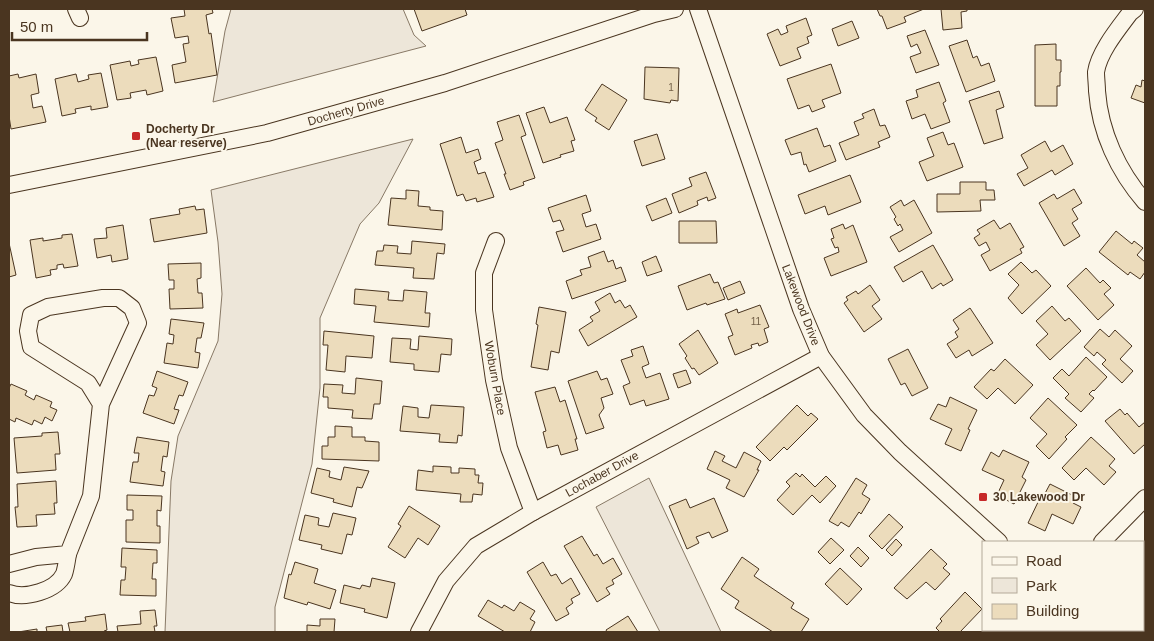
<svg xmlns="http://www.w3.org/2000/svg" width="1154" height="641" viewBox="0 0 1154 641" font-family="Arial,sans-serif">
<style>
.green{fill:#ede6d9;stroke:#887966}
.building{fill:#ecdcbc;stroke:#4a3520}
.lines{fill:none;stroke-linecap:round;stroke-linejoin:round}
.street-casing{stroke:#4a3520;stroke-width:18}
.street{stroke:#fbf6e9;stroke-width:16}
.poi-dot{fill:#c62828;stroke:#fbf6e9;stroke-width:2}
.labels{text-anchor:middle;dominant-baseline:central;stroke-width:4;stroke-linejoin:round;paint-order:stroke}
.number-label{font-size:10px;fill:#725f47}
.street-label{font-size:12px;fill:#4a3520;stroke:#fbf6e9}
.poi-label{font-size:12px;font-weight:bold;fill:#4a3520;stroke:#fbf6e9;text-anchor:start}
</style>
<rect width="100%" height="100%" fill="#fbf6e9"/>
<!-- green -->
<g class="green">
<polygon points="231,9 403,9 414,35 426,46 213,102 225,31"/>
<polygon points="413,139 379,203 360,224 320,318 320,388 312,464 275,607 275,632 165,632 171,481 178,436 218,341 222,294 218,242 211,190"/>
<polygon points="649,478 721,632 660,632 596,507"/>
</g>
<!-- building -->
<g class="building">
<polygon points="184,9 212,9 213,13 206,15 209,34 211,33 217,75 175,83 172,65 186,62 183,44 189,43 188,36 175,38 171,18 185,16"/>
<polygon points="414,9 465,9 467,15 422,31"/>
<polygon points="877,9 924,9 904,17 906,22 887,29 882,16 880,16"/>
<polygon points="941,9 967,9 967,11 961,12 962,28 943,30"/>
<polygon points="806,18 812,35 807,37 809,43 797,48 801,58 780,66 767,34 778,29 781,35 788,32 786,26"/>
<polygon points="852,21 859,38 838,46 832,29"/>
<polygon points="925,30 939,65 916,73 910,57 921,53 917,44 911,47 907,36"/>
<polygon points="967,40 973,58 977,56 981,66 989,63 995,81 966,92 949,46"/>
<polygon points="1056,44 1056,60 1061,60 1061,72 1060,72 1060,86 1057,86 1057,106 1035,106 1035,45"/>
<polygon points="156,57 163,91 147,95 146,90 130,93 131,98 117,100 110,65 130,61 131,66 139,64 138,60"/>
<polygon points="831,64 841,93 822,100 825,107 812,112 809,105 798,109 787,79"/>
<polygon points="645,67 679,68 678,101 671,100 670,103 644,99"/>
<polygon points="101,73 108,107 91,110 91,106 75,109 76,113 62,116 55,79 76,74 78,82 89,79 88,75"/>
<polygon points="18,74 19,78 36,74 39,93 31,95 33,108 42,106 46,122 11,129 9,116 9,76"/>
<polygon points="1142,80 1145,81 1145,103 1131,98 1136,85 1141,87"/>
<polygon points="939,82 946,101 943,103 950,122 931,129 925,114 912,119 906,101 918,97 916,90"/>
<polygon points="602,84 627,100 609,130 595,121 597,118 585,110"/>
<polygon points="999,91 1004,107 996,110 1003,138 984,144 969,101"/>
<polygon points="544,107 550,123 567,117 575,140 571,141 574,151 560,155 561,157 543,163 526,113"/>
<polygon points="874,109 880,126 885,125 890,137 878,142 880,147 846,160 839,143 859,135 854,122 864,118 862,114"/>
<polygon points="519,115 526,135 521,137 535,178 523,182 524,185 510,190 504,174 506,174 495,143 503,140 497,122"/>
<polygon points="817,128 824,147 830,145 836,161 809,172 806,164 804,165 801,152 791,155 785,140"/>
<polygon points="943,132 948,145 954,143 963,167 927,181 919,162 934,156 927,138"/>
<polygon points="657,134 665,159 642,166 634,141"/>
<polygon points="461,137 466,153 478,149 481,159 474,162 478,174 485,172 494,197 477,202 476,198 466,201 463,194 457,196 440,144"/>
<polygon points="1045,141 1051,152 1063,145 1073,164 1055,175 1052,170 1024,186 1017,174 1028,168 1021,155"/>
<polygon points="706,172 716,198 708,201 707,197 697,201 698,205 679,213 672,194 692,186 689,178"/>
<polygon points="850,175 861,202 828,215 825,206 805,214 798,195"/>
<polygon points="960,182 986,182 986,190 994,190 995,200 980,200 981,211 937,212 937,194 960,194"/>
<polygon points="1074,189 1082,203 1072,209 1078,219 1072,223 1080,236 1064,246 1039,203 1054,194 1057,199"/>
<polygon points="406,190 419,191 418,206 430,207 430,210 443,211 442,230 388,225 391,198 406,199"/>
<polygon points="586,195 591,211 582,214 586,227 596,224 601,239 563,252 556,232 564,230 560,220 553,222 548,208"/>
<polygon points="666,198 672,213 652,221 646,206"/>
<polygon points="901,200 904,206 914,200 932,233 899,252 890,237 903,230 900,224 898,226 894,219 896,217 890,207"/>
<polygon points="195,206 196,210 204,209 207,233 154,242 150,219 180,214 179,209"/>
<polygon points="994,220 1000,229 1010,223 1024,247 1020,249 1022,253 990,271 981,255 990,250 986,242 979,246 974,238 980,234 977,230"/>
<polygon points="679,221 716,221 717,243 679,243"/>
<polygon points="843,224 845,229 853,225 867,262 831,276 824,258 839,252 838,247 835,248 831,239 834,238 831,229"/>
<polygon points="123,225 128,259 112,262 111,255 97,258 94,239 107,238 106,228"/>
<polygon points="1116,231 1132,244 1134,241 1143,248 1137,255 1145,262 1145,272 1140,279 1130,272 1128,275 1099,252"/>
<polygon points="72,234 78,266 64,268 63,264 57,265 57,269 50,270 51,275 36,278 30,240 43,238 43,241 62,238 62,235"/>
<polygon points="412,241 445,244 444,254 437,253 434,279 413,278 414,268 375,265 377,251 383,251 384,245 398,246 397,253 411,254"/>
<polygon points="9,243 16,275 9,277"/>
<polygon points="933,245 953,280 943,286 941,283 932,289 922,271 903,282 894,267"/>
<polygon points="604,251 608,262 613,260 616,269 621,267 626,281 572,299 566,281 582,275 580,270 591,267 588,257"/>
<polygon points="656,256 662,271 647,276 642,262"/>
<polygon points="1021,262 1032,273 1036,270 1051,286 1022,314 1008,298 1019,285 1008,274"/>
<polygon points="201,263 201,278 197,279 198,293 202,293 203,308 170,309 169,289 174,289 174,280 169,280 168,264"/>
<polygon points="1086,268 1100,283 1103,280 1111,288 1104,294 1114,305 1098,320 1067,286"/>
<polygon points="710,274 714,283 718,282 725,299 707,305 706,303 687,310 678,286"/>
<polygon points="740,281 745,293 728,300 723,288"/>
<polygon points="870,285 880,300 872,306 882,319 864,332 844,303 848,300 846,297 856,291 858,294"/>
<polygon points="355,289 389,292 388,300 403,301 404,290 427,292 425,313 430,313 429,327 374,322 376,306 354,304"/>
<polygon points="610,293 615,303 620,300 625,308 630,305 637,317 588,346 579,330 593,321 590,317 600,311 595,302"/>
<polygon points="760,305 769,327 764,329 768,342 759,346 758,343 751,345 752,348 735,355 728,337 733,335 725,314 737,309 738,313"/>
<polygon points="1052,306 1065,321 1069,318 1081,331 1050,360 1036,345 1048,334 1036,321"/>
<polygon points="539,307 566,312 559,353 551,351 548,370 531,367 538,325 536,324"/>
<polygon points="970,308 993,343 972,356 969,350 956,358 947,344 958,337 955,332 959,329 953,320"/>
<polygon points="171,319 204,323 201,338 197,338 195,352 200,353 198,368 164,363 167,343 173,344 174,335 169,334"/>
<polygon points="1100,329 1109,337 1115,330 1132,346 1120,359 1133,371 1122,383 1102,364 1106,360 1097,352 1094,356 1084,347"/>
<polygon points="698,330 718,363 699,375 694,368 692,369 685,358 687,356 679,344"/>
<polygon points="324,331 374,336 372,358 346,356 345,372 326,370 328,345 323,345"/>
<polygon points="419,336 452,339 451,355 441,354 439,372 414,370 414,364 390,362 392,338 411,339 410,349 418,350"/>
<polygon points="643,346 649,364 642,367 646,378 660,373 669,399 646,406 644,400 630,405 623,386 630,383 621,360 633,356 631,350"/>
<polygon points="908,349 928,388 912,396 905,383 901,385 888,359"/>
<polygon points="1086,357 1107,377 1094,391 1093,390 1089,394 1094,398 1081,412 1065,398 1069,394 1053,378 1062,369 1069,376"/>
<polygon points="1005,359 1033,385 1015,404 998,388 987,399 974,387 991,369 994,371"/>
<polygon points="686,370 691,383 678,388 673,374"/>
<polygon points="157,371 188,382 183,396 179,395 174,409 179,410 174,424 143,413 149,395 154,396 157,388 152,386"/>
<polygon points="597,371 601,380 607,378 613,394 601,398 604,408 599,415 604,428 586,434 568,381"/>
<polygon points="356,378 382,381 380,404 374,404 372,419 352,418 353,410 328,408 328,397 323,397 324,384 343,385 342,393 355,394"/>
<polygon points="11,384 27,391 25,395 34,400 36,395 52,402 50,407 57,410 52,421 45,417 42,424 34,420 32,425 16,418 15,422 9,419 9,388"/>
<polygon points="555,387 560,402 565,400 577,439 575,439 578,450 561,455 558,445 547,448 543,432 546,431 535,392"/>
<polygon points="950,397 977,410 968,429 970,430 961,451 945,444 952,429 930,419 938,404 946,407"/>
<polygon points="1048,398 1077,425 1065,437 1067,439 1049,459 1036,446 1047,434 1030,418"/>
<polygon points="431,405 464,407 462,436 458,435 457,443 439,442 440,434 400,431 403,406 418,408 418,417 429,418"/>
<polygon points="797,405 808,416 811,413 818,419 787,450 784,447 770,461 756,447"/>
<polygon points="1120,409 1125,415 1127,413 1139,427 1145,422 1145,444 1134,454 1105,421"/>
<polygon points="335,426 352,427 352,437 365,437 365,441 379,442 379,461 322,459 322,446 328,446 328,437 335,437"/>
<polygon points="58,432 60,454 55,454 56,470 17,473 14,438 42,436 42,433"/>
<polygon points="137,437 169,442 167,457 163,456 161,471 165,472 163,486 130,482 133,462 138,462 139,453 134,453"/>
<polygon points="1091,437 1115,459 1109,466 1116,472 1104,485 1086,468 1074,480 1062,468"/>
<polygon points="1003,450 1029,462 1022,477 1026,480 1014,504 997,495 1004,480 982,470 991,452 999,457"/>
<polygon points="715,451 725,456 722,461 736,468 744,452 761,461 757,470 759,470 744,497 726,488 730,480 707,469"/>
<polygon points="433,466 451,467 451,473 459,473 459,468 475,469 475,475 479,475 478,483 483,483 482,495 473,494 472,502 460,502 461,494 416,490 418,470 433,472"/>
<polygon points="344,467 369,471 362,488 357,487 352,507 333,502 334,499 311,493 317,468 330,471 329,477 341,480"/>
<polygon points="796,473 800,477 802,474 815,487 826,476 836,486 820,503 812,495 793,515 777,500 790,486 786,482"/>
<polygon points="856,478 867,485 862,494 870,499 861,514 859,512 849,527 841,522 838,526 829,521"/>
<polygon points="56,481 57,503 54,503 55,514 36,515 37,526 17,527 15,507 18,507 17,484"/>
<polygon points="1050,484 1076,497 1073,503 1081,507 1073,524 1052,514 1045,531 1028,523 1040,498 1042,499"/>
<polygon points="127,495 162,496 161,511 157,510 157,526 160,526 160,543 126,542 126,520 133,520 133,510 127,510"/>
<polygon points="714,498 728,531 712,538 709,532 696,537 699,543 687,549 669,506 686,499 690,508"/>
<polygon points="409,506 440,526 428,545 418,538 405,558 388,547 401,526 398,524"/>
<polygon points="333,513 356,518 352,535 347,534 342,554 321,549 322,545 299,540 305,515 319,518 318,525 329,527"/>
<polygon points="889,514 903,527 882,549 869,536"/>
<polygon points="582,536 594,556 597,554 603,564 613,558 622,574 612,580 614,584 606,588 610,594 597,602 564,546"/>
<polygon points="831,538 844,550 830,564 818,552"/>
<polygon points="896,539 902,545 892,556 886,550"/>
<polygon points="858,547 869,558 861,567 850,556"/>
<polygon points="122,548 157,550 157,563 153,563 152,579 156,579 156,596 120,595 121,580 125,580 126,567 121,567"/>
<polygon points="931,549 947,564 943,568 950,574 935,590 926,582 907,599 894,588"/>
<polygon points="742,557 759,569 754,576 794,603 791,608 809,619 801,632 773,632 735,608 739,601 721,589"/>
<polygon points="295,562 318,569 314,583 336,590 330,609 308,602 307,605 284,598 289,574 291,575"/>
<polygon points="543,562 551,576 556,574 562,584 571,578 580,594 571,599 573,603 566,608 569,614 556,621 527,572"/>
<polygon points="840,568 862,589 847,605 825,584"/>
<polygon points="372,578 395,583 387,618 364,612 365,609 340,603 344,585 360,589 362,585 370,587"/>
<polygon points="1145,579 1145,621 1143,622 1143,580"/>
<polygon points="965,592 982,609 960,632 940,632 936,628 942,621 940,619"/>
<polygon points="488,600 502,608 504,605 514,611 520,602 535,611 530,619 535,622 530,632 505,632 478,616"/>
<polygon points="155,610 157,626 154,626 155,632 118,632 117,626 141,624 140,611"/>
<polygon points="105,614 107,630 104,631 104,632 70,632 68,623 86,621 85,617"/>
<polygon points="628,616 638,632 607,632 606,630"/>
<polygon points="320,619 335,619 334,632 307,632 307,625 320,626"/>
<polygon points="62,625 63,632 45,632 47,632 46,627"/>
<polygon points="37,629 37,632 18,632"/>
<polygon points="985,630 1020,630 1023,632 982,632"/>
</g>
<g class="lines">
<!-- street casing -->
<g class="street-casing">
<g id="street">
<polyline points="76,9 80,18"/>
<polyline points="698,9 801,309 821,356 864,415 900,452 999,542"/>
<path d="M1135,9L1130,13C1118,29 1099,52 1096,72C1096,78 1097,85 1097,91C1100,132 1118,171 1145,202"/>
<polyline points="9,185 267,133 445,83 654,14 675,9"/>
<polyline points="496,241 484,273 484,310 494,380 509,448 533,512"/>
<polyline points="1102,542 1145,498"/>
<polyline points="9,564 36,557 68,554 91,496 101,404 138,323 132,308 119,298 103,298 48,307 31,315 28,331 31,347 88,383 101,404"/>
<path d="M9,593C25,599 56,591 64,574C66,568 67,560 68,554"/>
<polyline points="1087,630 1089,632"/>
<polyline points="419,632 446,581 476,546 533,512 821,356"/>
</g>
</g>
<!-- street -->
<use href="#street" class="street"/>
</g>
<!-- markers -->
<g class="poi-dot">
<rect x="131" y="131" width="10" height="10" rx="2.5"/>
<rect x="978" y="492" width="10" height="10" rx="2.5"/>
</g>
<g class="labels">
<!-- number labels -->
<g class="number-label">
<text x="671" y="87">1</text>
<text x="756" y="321">11</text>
</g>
<!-- street labels -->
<g class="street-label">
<text transform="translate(346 111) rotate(-16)">Docherty Drive</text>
<text transform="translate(801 305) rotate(69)">Lakewood Drive</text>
<text transform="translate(495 378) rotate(80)">Woburn Place</text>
<text transform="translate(602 474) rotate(-29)">Lochaber Drive</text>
</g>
<!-- poi labels -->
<g class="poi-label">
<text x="146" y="129">Docherty Dr<tspan x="146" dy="14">(Near reserve)</tspan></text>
<text x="993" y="497">30 Lakewood Dr</text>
</g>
</g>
<!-- border -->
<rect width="1154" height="641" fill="none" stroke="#4a3520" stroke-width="20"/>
<!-- legend -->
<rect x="982" y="541" width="162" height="90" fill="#fbf6e9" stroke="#b4a999"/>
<rect x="992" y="557" width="25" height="8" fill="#fbf6e9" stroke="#b4a999"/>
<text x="1026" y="566" font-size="15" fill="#4a3520">Road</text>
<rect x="992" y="578" width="25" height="15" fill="#ede6d9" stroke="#b4a999"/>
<text x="1026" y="591" font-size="15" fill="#4a3520">Park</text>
<rect x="992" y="604" width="25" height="15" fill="#ecdcbc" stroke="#b4a999"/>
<text x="1026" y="616" font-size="15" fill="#4a3520">Building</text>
<!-- scale -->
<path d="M12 32v8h135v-8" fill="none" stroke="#4a3520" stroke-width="2.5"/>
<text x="20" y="32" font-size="15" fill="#4a3520" stroke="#fbf6e9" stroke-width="4" paint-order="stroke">50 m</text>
</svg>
